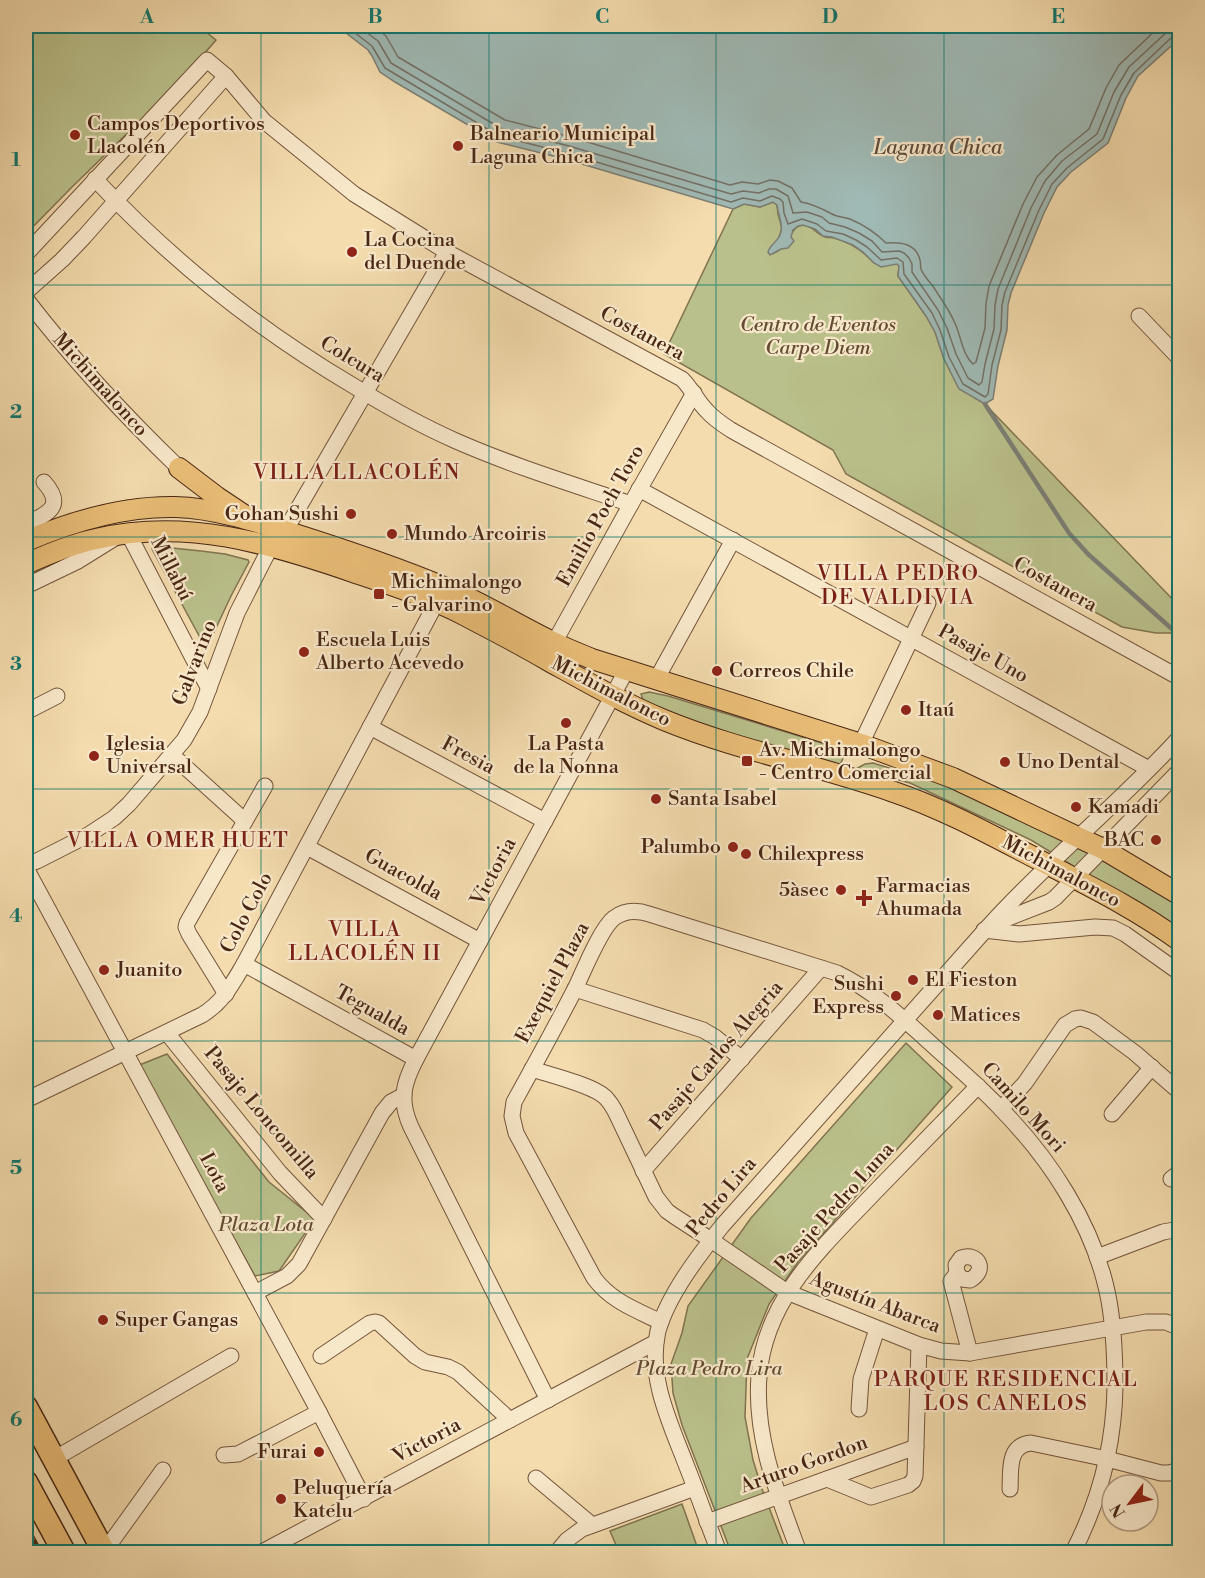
<svg xmlns="http://www.w3.org/2000/svg" width="1205" height="1578" viewBox="0 0 1205 1578" font-family="'Libre Bodoni',serif">
<style>
.green{fill:#bac08b;stroke:#817350;stroke-width:1.5}
.water{fill:#9fb9b4;stroke:#7c7e74;stroke-width:1.5}
.lines{fill:none;stroke-linecap:round;stroke-linejoin:round}
.shore{stroke:#747064;stroke-width:1.5}
.stream{stroke:#7c7e74;stroke-width:4.5}
.minor-casing{stroke:#73543a;stroke-width:17}
.major-casing{stroke:#482614;stroke-width:22}
.highway-casing{stroke:#482614;stroke-width:25}
.minor{stroke:#f8e8ca;stroke-width:15}
.major{stroke:#eabe77;stroke-width:20}
.highway{stroke:#eabe77;stroke-width:22}
.rail-casing{stroke:#482614;stroke-width:7}
.rail{stroke:#f8e8ca;stroke-width:4.5;stroke-dasharray:14;stroke-linecap:butt}
.grid{fill:none;stroke:#0f766e;stroke-width:1.5;stroke-opacity:0.55}
.poi-dot{fill:#8f2418;stroke:#f8e8ca;stroke-width:2}
.labels{text-anchor:middle;dominant-baseline:central;stroke-width:4.5;stroke-linejoin:round;paint-order:stroke}
.poi-label{font-size:20px;fill:#482614;stroke:#f8e8ca;text-anchor:start}
.park-label{font-size:20px;font-style:italic;fill:#644c32;stroke:#f8e8ca}
.street-label{font-size:20px;fill:#482614;stroke:#f8e8ca}
.water-label{font-size:21px;font-style:italic;fill:#5e4b3c;stroke:#f8e8ca}
.neighbourhood-label{font-size:21px;letter-spacing:1.5px;fill:#7a1f14;stroke:#f8e8ca}
.neatline{fill:none;stroke:#0f766e;stroke-width:2}
.grid-label{font-size:20px;text-anchor:middle;font-weight:bold;fill:#0f766e}
</style>
<rect width="100%" height="100%" fill="#f4dcae"/>
<filter id="stains"><feTurbulence type="fractalNoise" baseFrequency=".00333" numOctaves="4"/><feColorMatrix values="0 0 0 0 .2 0 0 0 0 .09 0 0 0 0 .02 0 0 0 .5 -.17"/></filter>
<radialGradient id="worn" r=".72"><stop offset=".6" stop-color="#630" stop-opacity="0"/><stop offset="1" stop-color="#630" stop-opacity=".3"/></radialGradient>
<!-- green -->
<g class="green">
<polygon points="26,26 209,26 205,31 216,40 178,84 72,187 26,234"/>
<path d="M773,202L777,205L778,214L782,228L774,253C776,252 780,250 782,248C788,242 792,228 799,226C810,222 816,234 825,237C828,238 831,237 834,238C851,242 863,251 874,263L897,264L899,266L898,276L926,316L935,332L944,359L959,388L985,404L1179,606V630L1177,633H1156L1122,627L846,474L833,450L664,354L733,209L744,204L760,207Z"/>
<polygon points="153,546 201,551 225,554 248,560 249,562 231,596 208,645 203,643 152,549"/>
<polygon points="649,692 668,696 842,749 846,752 838,769 674,717 643,700 641,694"/>
<polygon points="873,763 902,772 925,775 1046,827 1179,903 1179,931 1031,840 910,783 880,775 850,772 865,764"/>
<polygon points="906,1043 952,1087 798,1262 769,1304 747,1359 745,1417 753,1460 762,1489 786,1552 731,1552 682,1425 673,1393 671,1364 682,1333 688,1306 751,1218"/>
<polygon points="167,1054 269,1182 315,1219 279,1271 255,1276 137,1066"/>
<polygon points="682,1504 699,1552 619,1552 610,1531"/>
</g>
<!-- water -->
<path class="water" d="M337,26H1179L1180,38L1138,76L1126,98L1108,143L1071,172L1057,187L1044,213L1011,293L1008,305L1007,330L998,366L993,399L985,404L959,389L944,359L935,332L926,316L898,276L899,266L897,264L881,267L874,263L863,252L853,245L832,237L823,236L815,229L803,225L798,226L793,230L791,237L794,241L788,248L781,249L770,255L768,252C770,245 777,242 780,235C784,226 778,215 777,205L773,202L760,207L744,204L733,209L565,159L497,142L395,82L380,72L372,56L368,50Z"/>
<g class="lines">
<!-- shore -->
<g class="shore">
<polyline points="346,26 372,46 385,68 499,136 566,153 731,202 743,198 760,201 772,196 780,199 783,202 784,213 788,224 802,219 817,224 826,231 843,234 856,240 867,247 881,260 897,258 903,262 904,274 932,313 940,330 949,357 963,384 985,397 988,394 992,365 1001,330 1002,305 1005,292 1039,210 1052,184 1067,168 1103,139 1121,95 1134,73 1173,36 1180,34"/>
<polyline points="358,26 378,41 391,63 502,129 569,146 731,194 743,191 759,193 769,189 776,189 788,196 793,213 807,212 822,217 829,223 845,227 859,233 872,241 882,252 899,251 904,253 909,258 912,264 912,272 938,310 947,328 956,354 968,378 979,385 982,382 985,364 994,329 995,305 998,289 1031,208 1045,181 1062,161 1097,134 1114,92 1129,67 1169,30 1180,27"/>
<path d="M373,26L386,36L398,57L505,120L571,137L730,185L742,182L758,184L770,180L778,181L792,188L801,202C813,204 821,208 832,214C837,217 844,217 850,219C864,225 875,232 886,243C900,242 916,243 920,260C921,263 920,266 921,269C923,275 929,281 932,285C940,297 948,308 954,321C961,335 962,354 973,364L976,362L985,328L986,304L989,286L1023,204L1037,177L1057,155L1089,129L1106,88L1119,65L1160,26"/>
</g>
<!-- stream -->
<polyline class="stream" points="985,404 1069,533 1088,554 1172,629"/>
<!-- minor casing -->
<g class="minor-casing">
<g id="minor">
<path d="M95,179C171,260 257,329 352,385C386,406 420,425 456,441C513,466 572,484 631,504"/>
<path d="M26,254L207,60L226,76L264,121L354,194L447,252L682,379C692,389 697,401 707,411C714,419 722,424 731,430L1180,678"/>
<polyline points="26,292 62,260 84,237 226,76"/>
<path d="M26,299C73,360 124,415 179,468"/>
<polyline points="1139,316 1180,359"/>
<polyline points="639,489 1149,769"/>
<path d="M26,524C47,514 66,507 44,482"/>
<polyline points="285,531 447,252"/>
<polyline points="128,533 209,689"/>
<polyline points="26,586 78,561 115,538"/>
<polyline points="549,652 631,504 694,393"/>
<polyline points="656,680 733,540"/>
<polyline points="26,712 57,696"/>
<polyline points="370,727 545,821"/>
<polyline points="861,744 928,603"/>
<polyline points="172,755 245,821"/>
<polyline points="307,847 480,941"/>
<polyline points="26,865 37,861 88,835 114,818 129,804 184,740 200,712 237,613 271,546"/>
<polyline points="26,868 319,1412 364,1499"/>
<polyline points="993,924 1049,902 1055,898 1180,770"/>
<polyline points="984,930 1019,934 1095,927 1113,928 1125,934 1180,973"/>
<polyline points="244,964 416,1059"/>
<polyline points="575,989 703,1030 715,1037 742,1059"/>
<polyline points="226,994 189,934 186,927 187,923 265,786"/>
<polyline points="167,1033 280,1173 324,1219"/>
<path d="M532,1069C550,1075 592,1085 605,1097C610,1102 613,1107 616,1113L656,1197L667,1211L674,1216L711,1240L787,1292L919,1345L941,1351L970,1353L1146,1322H1166L1180,1328"/>
<path d="M26,1100L202,1015C223,1002 231,986 244,964L442,592"/>
<polyline points="1001,1109 1025,1083 1065,1025 1075,1019 1081,1018 1093,1022 1135,1053 1180,1092"/>
<polyline points="1112,1114 1152,1067"/>
<polyline points="643,1171 821,968"/>
<polyline points="1171,1179 1180,1172"/>
<polyline points="1097,1257 1163,1232 1180,1229"/>
<path d="M957,1273L962,1279L970,1280C987,1271 979,1252 961,1258L956,1265L957,1273L951,1281L970,1353"/>
<polyline points="255,1293 287,1276 299,1264 382,1113 391,1102 404,1095"/>
<path d="M661,1322C636,1310 611,1301 594,1278L516,1133L512,1116L514,1102C535,1064 556,1026 576,987C584,970 601,928 614,918C625,910 637,910 649,914L837,973C879,993 913,1028 948,1059C966,1075 984,1091 1001,1109C1050,1159 1092,1223 1107,1291C1114,1322 1115,1355 1115,1387C1114,1445 1100,1500 1073,1552"/>
<polyline points="321,1356 370,1323 375,1322 379,1323 415,1356 425,1362 448,1367 458,1372 510,1420"/>
<path d="M548,1400L411,1127C399,1100 403,1084 416,1059L626,671"/>
<polyline points="859,1409 861,1379 877,1329"/>
<polyline points="224,1455 238,1454 319,1412"/>
<polyline points="54,1459 231,1356"/>
<polyline points="536,1478 592,1525"/>
<polyline points="827,1479 871,1497 908,1485 913,1481 915,1476 919,1345"/>
<path d="M1010,1489C1011,1471 1007,1445 1031,1443L1107,1459L1161,1473H1169L1180,1470"/>
<polyline points="707,1522 916,1447"/>
<polyline points="104,1552 163,1470"/>
<polyline points="262,1552 656,1342"/>
<polyline points="557,1552 567,1540 582,1529 695,1488"/>
<path d="M719,1552C708,1524 698,1495 687,1467C671,1425 647,1377 658,1331C668,1295 699,1255 722,1226L988,927C1048,860 1119,804 1180,737"/>
<path d="M799,1552C778,1495 754,1438 759,1376C765,1297 825,1245 876,1191C910,1156 944,1121 978,1086"/>
</g>
</g>
<!-- major casing -->
<g class="major-casing">
<g id="major">
<polyline points="179,468 217,497 244,515"/>
<path d="M26,541C73,521 123,506 175,507C217,508 264,524 304,537C357,554 411,572 462,595C493,609 523,628 555,643C567,649 580,654 592,659L861,744L953,778L1103,849L1180,895"/>
<path d="M26,564C48,554 72,544 96,539C186,518 269,543 353,572C391,585 429,597 464,615C492,630 520,644 547,660C585,681 623,703 664,720C737,750 817,765 891,791C942,808 991,835 1039,860C1087,885 1135,908 1180,941"/>
</g>
</g>
<!-- highway casing -->
<g class="highway-casing">
<g id="highway">
<polyline points="26,1407 104,1552"/>
<polyline points="26,1482 64,1552"/>
</g>
</g>
<!-- minor -->
<use href="#minor" class="minor"/>
<!-- major -->
<use href="#major" class="major"/>
<!-- highway -->
<use href="#highway" class="highway"/>
<!-- rail casing -->
<g class="rail-casing">
<g id="rail">
<polyline points="26,1528 39,1552"/>
<polyline points="26,1549 28,1552"/>
</g>
</g>
<!-- rail -->
<use href="#rail" class="rail"/>
</g>
<!-- grid -->
<path class="grid" d="M261,26V1552M489,26V1552M716,26V1552M944,26V1552M26,285H1180M26,537H1180M26,789H1180M26,1041H1180M26,1293H1180"/>
<!-- markers -->
<g class="poi-dot">
<circle cx="75" cy="135" r="6"/>
<circle cx="458" cy="146" r="6"/>
<circle cx="352" cy="252" r="6"/>
<circle cx="351" cy="514" r="6"/>
<circle cx="392" cy="534" r="6"/>
<rect x="373" y="588" width="12" height="12" rx="3"/>
<circle cx="304" cy="652" r="6"/>
<circle cx="717" cy="671" r="6"/>
<circle cx="906" cy="710" r="6"/>
<circle cx="566" cy="723" r="6"/>
<circle cx="94" cy="756" r="6"/>
<rect x="741" y="755" width="12" height="12" rx="3"/>
<circle cx="1005" cy="762" r="6"/>
<circle cx="656" cy="799" r="6"/>
<circle cx="1076" cy="807" r="6"/>
<circle cx="1156" cy="840" r="6"/>
<circle cx="733" cy="847" r="6"/>
<circle cx="746" cy="854" r="6"/>
<circle cx="841" cy="890" r="6"/>
<path d="M861 889h6v6h6v6h-6v6h-6v-6h-6v-6h6z"/>
<circle cx="104" cy="970" r="6"/>
<circle cx="913" cy="980" r="6"/>
<circle cx="896" cy="996" r="6"/>
<circle cx="938" cy="1015" r="6"/>
<circle cx="103" cy="1320" r="6"/>
<circle cx="319" cy="1452" r="6"/>
<circle cx="281" cy="1499" r="6"/>
</g>
<g class="labels">
<!-- poi labels -->
<g class="poi-label">
<text x="87" y="124">Campos Deportivos<tspan x="87" dy="23">Llacolén</tspan></text>
<text x="470" y="134">Balneario Municipal<tspan x="470" dy="23">Laguna Chica</tspan></text>
<text x="364" y="240">La Cocina<tspan x="364" dy="23">del Duende</tspan></text>
<text x="339" y="514" text-anchor="end">Gohan Sushi</text>
<text x="404" y="534">Mundo Arcoiris</text>
<text x="391" y="582">Michimalongo<tspan x="391" dy="23">- Galvarino</tspan></text>
<text x="316" y="640">Escuela Luis<tspan x="316" dy="23">Alberto Acevedo</tspan></text>
<text x="729" y="671">Correos Chile</text>
<text x="918" y="710">Itaú</text>
<text x="106" y="744">Iglesia<tspan x="106" dy="23">Universal</tspan></text>
<text x="566" y="744" text-anchor="middle">La Pasta<tspan x="566" dy="23">de la Nonna</tspan></text>
<text x="759" y="750">Av. Michimalongo<tspan x="759" dy="23">- Centro Comercial</tspan></text>
<text x="1017" y="762">Uno Dental</text>
<text x="668" y="799">Santa Isabel</text>
<text x="1088" y="807">Kamadi</text>
<text x="1144" y="840" text-anchor="end">BAC</text>
<text x="721" y="847" text-anchor="end">Palumbo</text>
<text x="758" y="854">Chilexpress</text>
<text x="876" y="886">Farmacias<tspan x="876" dy="23">Ahumada</tspan></text>
<text x="829" y="890" text-anchor="end">5àsec</text>
<text x="116" y="970">Juanito</text>
<text x="925" y="980">El Fieston</text>
<text x="884" y="984" text-anchor="end">Sushi<tspan x="884" dy="23">Express</tspan></text>
<text x="950" y="1015">Matices</text>
<text x="115" y="1320">Super Gangas</text>
<text x="307" y="1452" text-anchor="end">Furai</text>
<text x="293" y="1488">Peluquería<tspan x="293" dy="23">Katelu</tspan></text>
</g>
<!-- park labels -->
<g class="park-label">
<text x="818" y="325">Centro de Eventos<tspan x="818" dy="23">Carpe Diem</tspan></text>
<text x="266" y="1225">Plaza Lota</text>
<text x="709" y="1369">Plaza Pedro Lira</text>
</g>
<!-- street labels -->
<g class="street-label">
<text transform="translate(642 334) rotate(28)">Costanera</text>
<text transform="translate(352 360) rotate(31)">Colcura</text>
<text transform="translate(100 385) rotate(48)">Michimalonco</text>
<text transform="translate(601 516) rotate(-61)">Emilio Poch Toro</text>
<text transform="translate(171 569) rotate(63)">Millabú</text>
<text transform="translate(1055 585) rotate(29)">Costanera</text>
<text transform="translate(983 654) rotate(29)">Pasaje Uno</text>
<text transform="translate(195 663) rotate(-69)">Galvarino</text>
<text transform="translate(611 692) rotate(27)">Michimalonco</text>
<text transform="translate(468 756) rotate(28)">Fresia</text>
<text transform="translate(494 872) rotate(-62)">Victoria</text>
<text transform="translate(1061 872) rotate(28)">Michimalonco</text>
<text transform="translate(403 875) rotate(29)">Guacolda</text>
<text transform="translate(247 913) rotate(-62)">Colo Colo</text>
<text transform="translate(553 983) rotate(-62)">Exequiel Plaza</text>
<text transform="translate(372 1011) rotate(29)">Tegualda</text>
<text transform="translate(717 1056) rotate(-49)">Pasaje Carlos Alegria</text>
<text transform="translate(1023 1108) rotate(48)">Camilo Mori</text>
<text transform="translate(261 1113) rotate(50)">Pasaje Loncomilla</text>
<text transform="translate(214 1173) rotate(62)">Lota</text>
<text transform="translate(722 1197) rotate(-50)">Pedro Lira</text>
<text transform="translate(835 1208) rotate(-48)">Pasaje Pedro Luna</text>
<text transform="translate(875 1303) rotate(21)">Agustín Abarca</text>
<text transform="translate(427 1441) rotate(-28)">Victoria</text>
<text transform="translate(804 1465) rotate(-20)">Arturo Gordon</text>
</g>
<!-- water labels -->
<g class="water-label">
<text x="938" y="148">Laguna Chica</text>
</g>
<!-- neighbourhood labels -->
<g class="neighbourhood-label">
<text x="357" y="473">VILLA LLACOLÉN</text>
<text x="898" y="574">VILLA PEDRO<tspan x="898" dy="24">DE VALDIVIA</tspan></text>
<text x="178" y="841">VILLA OMER HUET</text>
<text x="365" y="930">VILLA<tspan x="365" dy="24">LLACOLÉN II</tspan></text>
<text x="1006" y="1380">PARQUE RESIDENCIAL<tspan x="1006" dy="24">LOS CANELOS</tspan></text>
</g>
</g>
<!-- margin -->
<rect width="1205" height="1578" fill="none" stroke="#f4dcae" stroke-width="66"/>
<!-- north arrow -->
<g transform="translate(1130 1503) rotate(238)"><circle r="28" fill="#f8e8ca" stroke="#b29a81" stroke-width="1.5"/>
<path d="M0-4.5L10 22L0 15L-10 22Z" fill="#8f2418"/>
<text y="-9" font-size="16" font-weight="bold" text-anchor="middle" fill="#482614">N</text>
</g>
<rect x="33" y="33" width="1139" height="1512" class="neatline"/>
<g class="grid-label">
<text x="147" y="23">A</text>
<text x="375" y="23">B</text>
<text x="602" y="23">C</text>
<text x="830" y="23">D</text>
<text x="1058" y="23">E</text>
<text x="16" y="166">1</text>
<text x="16" y="418">2</text>
<text x="16" y="670">3</text>
<text x="16" y="922">4</text>
<text x="16" y="1174">5</text>
<text x="16" y="1426">6</text>
</g>
<rect width="100%" height="100%" filter="url(#stains)"/>
<rect width="100%" height="100%" fill="url(#worn)"/>
</svg>
